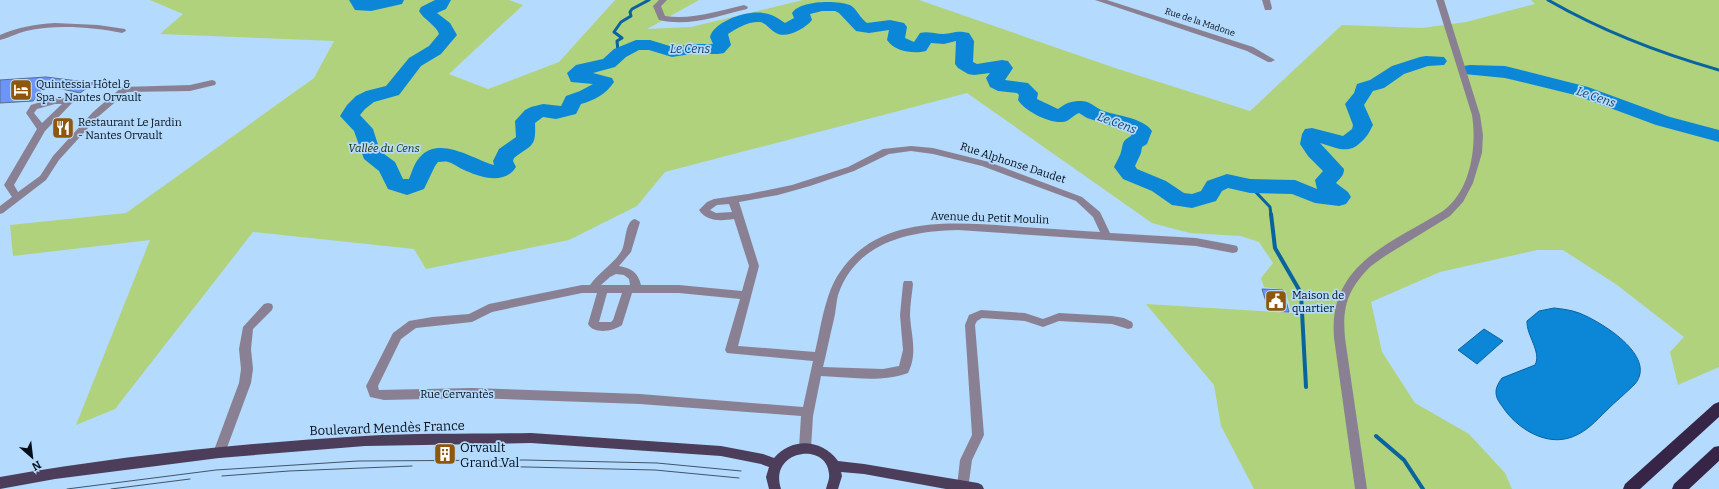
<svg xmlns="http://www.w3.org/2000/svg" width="1719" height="489" viewBox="0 0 1719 489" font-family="Bitter,serif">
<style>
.green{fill:#b0d27d}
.water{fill:#0c87d7;stroke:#09639e}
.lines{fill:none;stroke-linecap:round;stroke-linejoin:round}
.stream-far1{stroke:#09639e;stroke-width:3}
.stream{stroke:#09639e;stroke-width:4}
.river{fill:#0c87d7;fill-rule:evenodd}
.building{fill:#6d94f8;stroke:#5a6b91}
.minor{fill:#898193;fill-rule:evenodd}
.major{fill:#4c3d5b;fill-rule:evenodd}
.highway{fill:#372547;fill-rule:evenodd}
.tram{stroke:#415569;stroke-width:1}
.labels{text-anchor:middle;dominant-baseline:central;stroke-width:3.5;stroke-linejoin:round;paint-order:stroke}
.far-street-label{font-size:9px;fill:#030e1a;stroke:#b4dafd}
.poi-label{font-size:11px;fill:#030e1a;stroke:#b4dafd;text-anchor:start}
.park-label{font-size:11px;font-style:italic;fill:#213000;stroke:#b4dafd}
.street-label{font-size:11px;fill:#030e1a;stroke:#b4dafd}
.water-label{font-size:12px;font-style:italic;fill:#103a5b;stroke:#b4dafd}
.near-street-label{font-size:13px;fill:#030e1a;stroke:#b4dafd}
.near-poi-label{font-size:13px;fill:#030e1a;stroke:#b4dafd;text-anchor:start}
</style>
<rect width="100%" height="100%" fill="#b4dafd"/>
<!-- green -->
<polygon class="green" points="150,0 509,0 523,5 449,74 488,89 559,62 615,0 699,0 647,29 691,27 803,0 919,0 1115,68 1250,111 1342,25 1422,28 1466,22 1535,4 1531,0 1719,0 1719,367 1678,385 1670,352 1684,337 1617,285 1563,250 1537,250 1440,272 1371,302 1382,352 1415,403 1469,434 1505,473 1512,489 1254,489 1221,426 1214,385 1146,304 1292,313 1285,290 1264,287 1261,278 1273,263 1259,242 1241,236 1190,233 1152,223 967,93 665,172 637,206 569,240 426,269 414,249 253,232 115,409 76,425 150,240 13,256 10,225 126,213 314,78 334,41 160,34 183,14"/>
<!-- water -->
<g class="water">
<path d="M1554,308C1563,309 1571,310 1579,313C1600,321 1658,356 1635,384C1626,393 1616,401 1606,411C1596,421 1586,432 1572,437C1546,447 1516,428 1502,406C1499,402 1496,398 1496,392C1496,387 1499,382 1502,378L1535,365C1542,352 1526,335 1527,321L1539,311Z"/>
<polygon points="1484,329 1503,341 1477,364 1458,350"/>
</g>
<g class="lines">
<!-- stream-far1 -->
<g class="stream-far1">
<path d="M1548,0C1602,31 1659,53 1719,70"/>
<polyline points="620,53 618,51 617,41 622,38 614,32 621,22 631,16 630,12 632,9 649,0"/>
<polyline points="1250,186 1270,207 1271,215"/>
</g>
<!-- stream -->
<g class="stream">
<polyline points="1271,214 1275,248 1301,293 1306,387"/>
<polyline points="1376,436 1404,460 1423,489"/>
</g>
<!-- river -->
<g class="river">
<polygon points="349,0 404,0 402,4 371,11 355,10"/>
<path d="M435,0H451L446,9L437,13L450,23L457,35L441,54L421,66L399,95L374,102L365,109L360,115L373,129L380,151L395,162L403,179H409C412,172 414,163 420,157C439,135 473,159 494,165L493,161L499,149L516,137L515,121L525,110L531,107L543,104L561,106L566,96L580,91L593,84L571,82L567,73L576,65L603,59L614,49L636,40H650L673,47L691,44H713L710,37C714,21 748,10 763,13C772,14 778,18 785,23L794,18L792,13C800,0 837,0 850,5C857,9 860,18 867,23L890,20L904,23L907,27L905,38L914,42L920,33C928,31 935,34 943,34C955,33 956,30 969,33L974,41L973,62L977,64L1002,60L1008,61L1013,68L1005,80L1028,83L1038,93L1037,99L1058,109C1066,103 1071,101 1081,101C1089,101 1094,106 1101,110C1115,116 1143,117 1152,131L1147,144L1142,147L1141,153L1135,166L1137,169L1166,181L1184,193L1192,194L1201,191L1207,181L1227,174L1250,179L1295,180L1317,189L1315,180L1323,171L1308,156L1300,144L1302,134L1305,129L1312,128L1343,136L1352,129L1353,125L1345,104L1354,93L1357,84L1370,80L1392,66L1420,57L1426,56L1444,57L1447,61L1444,65L1428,66L1404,74L1384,88L1373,91L1364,105L1373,125C1369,133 1366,138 1360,143C1348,155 1334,147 1320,143L1344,169C1344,176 1340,178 1336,183L1348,192L1351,197L1346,204L1339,206L1315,203L1292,194L1250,193L1228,188L1222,191L1216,201L1192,208L1172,205L1152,191L1123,179L1114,167C1116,163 1118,159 1120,155C1124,145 1120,142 1131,136L1132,133L1128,131L1087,118L1079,113C1073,115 1069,122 1062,122C1048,123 1025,111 1018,100L1019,95L1017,93L998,91L990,87L986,78L990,73L974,75L968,74L958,68L955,64L956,41L944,44L931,43L926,51C914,54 895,52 887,40L889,30L869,33L856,31L839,13L835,11H822L810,14L812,20C805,29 786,39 776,33C770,30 766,23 760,22C749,21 737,28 728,34L731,45L724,53L718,54H691L672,57L649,50H639L626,57L615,67L593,73L612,78L614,82C606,94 595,100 581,104L576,114L556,119L543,117L535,123C536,147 533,144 514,158L513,161L516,167C504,186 479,177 462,169C458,167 453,163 448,162C445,161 441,162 438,162L435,166L424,189L407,195L388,189L379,171L364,159L354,131L340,116L347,105L356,96L366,91L386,86L409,58L429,46L439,34C436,25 424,20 419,11L421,7Z"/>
<polygon points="1470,65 1505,66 1588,87 1670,117 1719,130 1719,142 1656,125 1575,95 1505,78 1464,74 1461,70 1464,66"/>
</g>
</g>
<!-- building -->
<g class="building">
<polygon points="46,77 94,83 80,93 62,89 43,88 33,101 0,103 0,80"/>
<polygon points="1262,289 1283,290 1289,312 1269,311"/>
</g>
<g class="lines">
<!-- minor -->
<g class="minor">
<path d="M659,0H667L661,6L665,16C692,20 718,11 744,5L748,7L747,9C718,16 689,27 659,20L658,18L653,6Z"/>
<polygon points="1095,0 1107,0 1253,47 1275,60 1271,62 1268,62 1247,51"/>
<polygon points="1262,0 1270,0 1272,8 1271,10 1265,10"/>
<path d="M1436,0H1444L1480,115L1483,135L1482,153L1473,183L1463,202L1450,216L1385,256L1371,266C1348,289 1342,306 1345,338L1367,489H1355L1334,338C1328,264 1390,244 1443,211C1471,191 1477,146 1472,115Z"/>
<path d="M55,23L98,25L125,29L126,31L122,33C94,27 54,24 26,31C17,33 9,38 0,40V35C18,27 36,24 55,23Z"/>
<path d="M212,80L215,81L216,83L215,85L190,91L127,92L99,116L59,160L46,180L3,213L0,214V206L12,197L4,185L37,129L26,113L31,105C42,102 63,93 73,102L45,131L14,185L18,192L40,176L53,156L93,112L122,87L190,85ZM55,104H62L42,123L34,113L37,109Z"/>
<path d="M911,146L933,148L989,162L1082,197L1100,212L1110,233L1196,238L1233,245L1237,246L1238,249L1237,252L1233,253L1196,246L958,230C909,231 856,242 838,295C836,303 836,311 834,319C830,335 827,351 823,367L883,369L899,366L903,350L900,315L903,284L904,281H912L913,284C912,294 910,305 910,315C911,336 918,353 908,373C881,383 849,377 821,376L813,416L811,448L809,452L805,453L801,452L799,448L801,416L640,404L472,398L384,400L370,397L366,386L393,333L409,321L432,317L469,314L489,304L582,285H590C599,272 615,263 622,250C626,241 625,221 635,219L640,222L631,252L619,266C632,268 638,273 641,285H679L742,291L749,266L734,219C721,221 707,222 699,210L707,202L714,199L748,194L792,185L848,167L883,149ZM911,151L933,154L982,166L1076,201L1093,217L1100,232C1070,230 1040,228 1009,226C950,222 878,216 840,272C825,293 821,327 815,352L738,346L759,266L739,202L778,195L810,186L854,171L889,154ZM729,204L732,212L716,213L710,210L717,205ZM616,274L624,275L629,279L630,285H601L610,277ZM582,293H597L588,324C594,335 614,331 622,325L632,293H679L740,299L725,350L727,353L813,361L803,407L640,394L472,388L379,390L378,386L401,339L416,328L472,322L492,312ZM607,293H622L613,320L611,322H599Z"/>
<polygon points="268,303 272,304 273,307 272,310 253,329 251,349 253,369 251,383 225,453 223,457 219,458 215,457 213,453 239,383 241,369 239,349 243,327 264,304"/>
<polygon points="981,310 1025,313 1043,319 1059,313 1112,316 1124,318 1132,322 1133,325 1132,328 1128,329 1112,324 1059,321 1043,327 1025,321 982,318 977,321 975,325 984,435 972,460 968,489 958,489 957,486 960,460 972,435 965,325 969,315"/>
</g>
<!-- major -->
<path class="major" d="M531,433L721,446L763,454L774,458C792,437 822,439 838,461L864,464L978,483L982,485L984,489H946L864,474L841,472L842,476L838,489H826C827,484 830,479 829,474C827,441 768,450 781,489H769L766,477L769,467L761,464L721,456L531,443L365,446L219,458L55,479L0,489V477C120,456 243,443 364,436C420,433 476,434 531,433Z"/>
<!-- highway -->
<g class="highway">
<polygon points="1719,402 1719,417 1640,489 1623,489 1625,484 1714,404"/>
<polygon points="1719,446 1719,461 1689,489 1672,489 1674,484 1714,447"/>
</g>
<!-- tram -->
<g class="tram">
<polyline points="484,466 655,470 739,478"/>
<polyline points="222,476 289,471 412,466"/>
<polyline points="67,489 216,470 358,461 525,460 657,463 741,471"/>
<polyline points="111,489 190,479"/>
</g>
</g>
<!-- icons -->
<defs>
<g id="hotel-square" transform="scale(1.15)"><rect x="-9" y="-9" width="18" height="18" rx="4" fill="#8e570c" stroke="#b4dafd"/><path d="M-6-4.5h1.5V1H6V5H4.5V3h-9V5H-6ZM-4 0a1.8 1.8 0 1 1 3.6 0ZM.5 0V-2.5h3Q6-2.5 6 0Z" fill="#fff"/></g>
<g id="restaurant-square" transform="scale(1.15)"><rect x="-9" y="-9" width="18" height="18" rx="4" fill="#8e570c" stroke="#b4dafd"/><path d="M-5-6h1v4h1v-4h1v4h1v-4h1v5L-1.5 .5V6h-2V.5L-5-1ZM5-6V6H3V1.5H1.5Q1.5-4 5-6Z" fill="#fff"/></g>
<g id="civic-square" transform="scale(1.15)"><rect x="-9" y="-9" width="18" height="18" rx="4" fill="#8e570c" stroke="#b4dafd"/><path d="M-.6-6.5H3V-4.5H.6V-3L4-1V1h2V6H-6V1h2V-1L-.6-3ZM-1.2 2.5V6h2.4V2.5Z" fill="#fff"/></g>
<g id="building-square" transform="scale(1.15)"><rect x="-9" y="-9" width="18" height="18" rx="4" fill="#8e570c" stroke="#b4dafd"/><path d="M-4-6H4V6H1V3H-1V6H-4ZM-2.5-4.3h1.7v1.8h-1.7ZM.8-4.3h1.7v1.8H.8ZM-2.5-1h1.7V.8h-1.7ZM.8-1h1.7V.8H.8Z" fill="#fff"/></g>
</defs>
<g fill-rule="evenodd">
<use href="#hotel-square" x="21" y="90"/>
<use href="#restaurant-square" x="63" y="128"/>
<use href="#civic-square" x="1276" y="301"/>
<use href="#building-square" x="445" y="454"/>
</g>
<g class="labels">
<!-- far-street labels -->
<g class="far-street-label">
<text transform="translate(1200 22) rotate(18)">Rue de la Madone</text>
</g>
<!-- poi labels -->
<g class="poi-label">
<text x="36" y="84">Quintessia Hôtel &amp;<tspan x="36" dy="13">Spa - Nantes Orvault</tspan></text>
<text x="78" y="122">Restaurant Le Jardin<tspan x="78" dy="13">- Nantes Orvault</tspan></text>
<text x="1292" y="295">Maison de<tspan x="1292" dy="13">quartier</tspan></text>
</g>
<!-- park labels -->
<g class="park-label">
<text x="384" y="148">Vallée du Cens</text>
</g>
<!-- street labels -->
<g class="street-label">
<text transform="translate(1013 163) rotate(18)">Rue Alphonse Daudet</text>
<text transform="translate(990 218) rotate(2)">Avenue du Petit Moulin</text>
<text x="457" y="394">Rue Cervantès</text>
</g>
<!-- water labels -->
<g class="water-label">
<text x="690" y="49">Le Cens</text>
<text transform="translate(1596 97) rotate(19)">Le Cens</text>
<text transform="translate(1117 123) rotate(20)">Le Cens</text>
</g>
<!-- near-street labels -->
<g class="near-street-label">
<text transform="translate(387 428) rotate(-2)">Boulevard Mendès France</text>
</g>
<!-- near-poi labels -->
<g class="near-poi-label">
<text x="460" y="447">Orvault<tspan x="460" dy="15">Grand Val</tspan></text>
</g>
</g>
<!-- north arrow -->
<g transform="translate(32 457) rotate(152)" stroke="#b4dafd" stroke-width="3" paint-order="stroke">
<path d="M0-3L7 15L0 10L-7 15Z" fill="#030e1a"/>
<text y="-6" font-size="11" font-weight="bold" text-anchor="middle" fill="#030e1a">N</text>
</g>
</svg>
